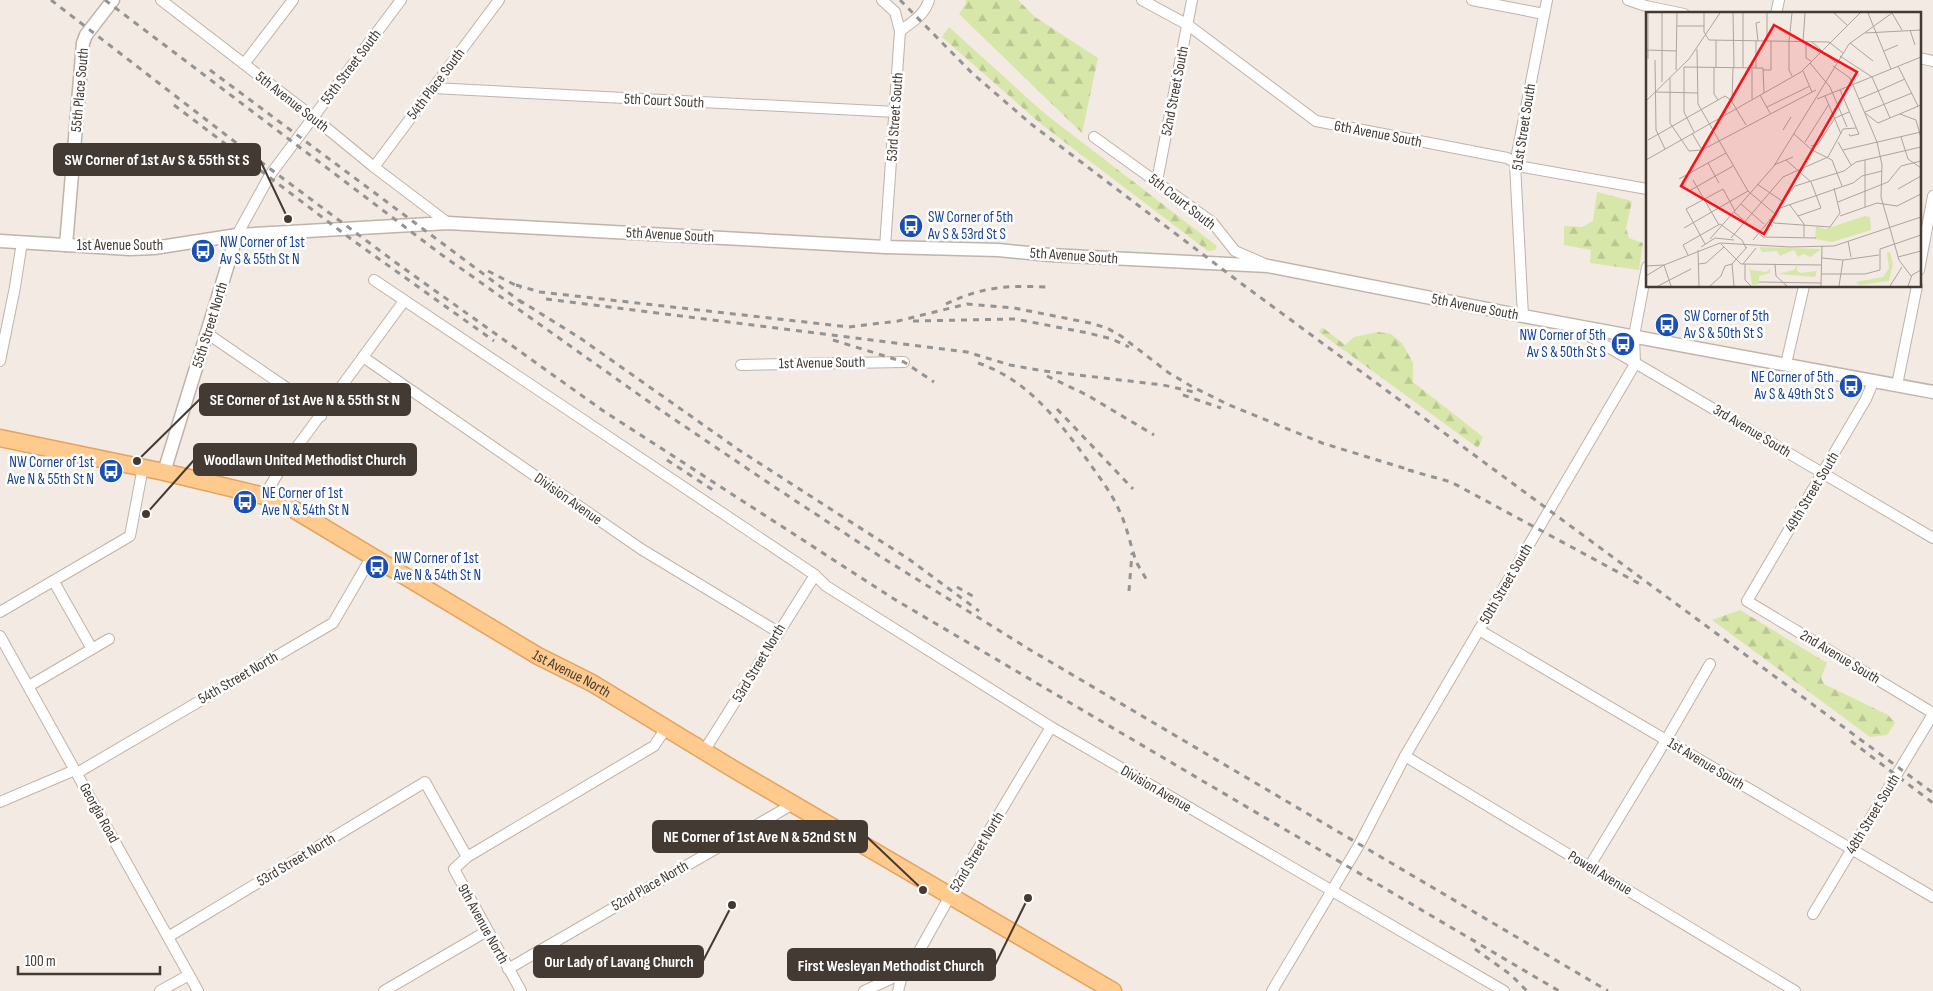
<svg xmlns="http://www.w3.org/2000/svg" width="1933" height="991" viewBox="0 0 1933 991" font-family="'Sofia Sans Condensed',sans-serif">
<style>
.forest{fill:url(#forest-firs)}
.lines{fill:none;stroke-linecap:round;stroke-linejoin:round}
.minor-casing{stroke:#c0b3a8;stroke-width:12}
.tertiary-casing{stroke:#c0b3a8;stroke-width:15}
.primary-casing{stroke:#e4a35e;stroke-width:19}
.minor{stroke:#fff;stroke-width:10}
.tertiary{stroke:#fff;stroke-width:12}
.primary{stroke:#ffca8e;stroke-width:16}
.rail{stroke:#939393;stroke-width:3;stroke-dasharray:6 6;stroke-linecap:butt}
.labels{text-anchor:middle;dominant-baseline:central;stroke-width:5;stroke-linejoin:round;paint-order:stroke}
.street-label{font-size:15px;fill:#433a33;stroke:#fff}
.transit-label{font-size:15px;fill:#164399;stroke:#fff;text-anchor:start}
.inset-road{fill:none;stroke:#aca49d;stroke-width:1}
.view{fill:#fb1018;fill-opacity:0.15;stroke:#fb1018;stroke-width:2.5}
.inset-edge{fill:none;stroke:#433a33;stroke-width:2.5}
.leader{fill:none;stroke:#433a33;stroke-width:2}
.callout-dot{fill:#433a33;stroke:#fff;stroke-width:2}
.callout{fill:#433a33;stroke:#433a33;stroke-width:2}
.callout-label{font-size:16px;text-anchor:middle;font-weight:bold;fill:#fff}
</style>
<defs>
<pattern id="forest-firs" width="22" height="20" patternUnits="userSpaceOnUse" patternTransform="scale(1.25)"><rect width="22" height="20" fill="#d7e7aa"/><path d="M5 1l3.5 6h-7zM16 11l3.5 6h-7z" fill="#bac793"/></pattern>
</defs>
<rect width="100%" height="100%" fill="#f2eae3"/>
<!-- forest -->
<g class="forest">
<polygon points="966,0 1018,0 1035,17 1098,58 1082,133 959,14 966,3"/>
<polygon points="949,27 1044,113 1217,246 1215,250 1208,251 1041,124 942,37"/>
<polygon points="1597,192 1632,201 1626,228 1629,238 1643,243 1639,270 1590,263 1591,250 1564,245 1564,226 1582,227 1593,221"/>
<polygon points="1322,327 1345,345 1354,337 1378,332 1391,334 1402,343 1413,363 1413,382 1483,437 1478,448 1319,332"/>
<polygon points="1740,610 1827,663 1821,678 1824,684 1888,715 1895,723 1887,735 1870,737 1712,620"/>
</g>
<g class="lines">
<!-- minor casing -->
<g class="minor-casing">
<g id="minor">
<polyline points="161,0 313,117 374,167 448,223"/>
<polyline points="882,0 895,12 900,31"/>
<polyline points="1142,0 1188,25 1316,121 1507,158 1523,167 1647,189"/>
<polyline points="1472,0 1544,14"/>
<polyline points="1628,0 1646,6 1684,14"/>
<polyline points="1776,14 1779,0"/>
<polyline points="1919,58 1933,61"/>
<polyline points="244,64 293,0"/>
<polyline points="433,88 896,112"/>
<polyline points="1094,137 1212,222 1235,251 1265,264"/>
<polyline points="374,167 499,0"/>
<polyline points="1157,181 1192,0"/>
<polyline points="237,235 270,175 401,0"/>
<path d="M885,247L900,31C912,22 925,15 929,0"/>
<polyline points="1919,270 1933,196"/>
<polyline points="374,280 815,575 826,586 1051,727 1504,991"/>
<polyline points="1523,316 1515,164 1547,0"/>
<polyline points="1574,327 1933,538"/>
<polyline points="208,334 310,404 321,416"/>
<polyline points="363,357 641,549 778,632"/>
<polyline points="0,361 15,287 22,242"/>
<polyline points="1786,364 1804,286"/>
<polyline points="741,365 904,362"/>
<polyline points="1874,380 1866,399 1747,601 1933,713"/>
<polyline points="1897,385 1917,286"/>
<polyline points="264,496 280,470 404,301"/>
<polyline points="54,582 92,649"/>
<polyline points="0,612 130,536 143,467"/>
<polyline points="1479,630 1933,897"/>
<polyline points="0,636 198,991"/>
<polyline points="29,686 109,639"/>
<polyline points="704,751 815,575"/>
<polyline points="1405,756 1795,991"/>
<polyline points="77,773 333,623 372,556"/>
<polyline points="0,802 75,770"/>
<polyline points="1589,867 1666,740 1710,664"/>
<polyline points="1813,914 1933,714"/>
<polyline points="168,937 425,782 467,857"/>
<polyline points="508,969 793,804"/>
<polyline points="160,991 189,975"/>
<polyline points="384,991 487,931"/>
<polyline points="521,991 454,869 467,857 654,746 666,728"/>
<polyline points="864,991 908,971 950,896 1051,727"/>
<polyline points="898,991 902,975"/>
<polyline points="1272,991 1359,845 1405,756 1635,364 1634,336 1647,267"/>
</g>
</g>
<!-- tertiary casing -->
<g class="tertiary-casing">
<g id="tertiary">
<polyline points="0,241 130,249 154,248 237,235 448,223 885,247 998,250 1050,255 1268,266 1523,316 1933,392"/>
<polyline points="66,245 83,43 86,35 113,0"/>
<polyline points="164,472 237,235"/>
</g>
</g>
<!-- primary casing -->
<g class="primary-casing">
<g id="primary">
<path id="s1" d="M0,438L164,472L264,496L283,503L538,656L592,683L735,770L1113,991"/>
</g>
</g>
<!-- minor -->
<use href="#minor" class="minor"/>
<!-- tertiary -->
<use href="#tertiary" class="tertiary"/>
<!-- primary -->
<use href="#primary" class="primary"/>
<!-- rail -->
<g class="rail">
<polyline points="51,0 261,162 395,262 602,410 894,599 1559,991"/>
<polyline points="105,0 442,255 659,409 776,488 878,555 1032,651 1608,991"/>
<polyline points="900,0 972,73 1031,124 1238,281 1933,793"/>
<polyline points="210,70 525,305"/>
<polyline points="174,105 351,239 494,341"/>
<polyline points="488,271 521,288"/>
<polyline points="516,285 540,292 849,327 898,321 967,304 1014,308 1090,323 1107,328 1121,336 1169,373 1191,386 1227,404 1322,443 1413,471"/>
<polyline points="546,299 967,352 1010,365 1044,371 1163,385 1194,392"/>
<polyline points="519,300 580,338 739,450 910,560 979,611"/>
<path d="M946,304C981,287 1008,285 1046,287"/>
<polyline points="913,321 1015,319 1088,333 1112,339 1129,347"/>
<polyline points="833,340 904,362 934,382"/>
<path d="M978,363C1027,379 1059,421 1088,461C1099,477 1111,492 1119,510C1127,526 1130,544 1136,561C1139,568 1144,574 1147,581"/>
<polyline points="1047,376 1087,395 1154,435"/>
<polyline points="1183,395 1221,408"/>
<polyline points="1057,409 1133,489"/>
<polyline points="667,460 713,490"/>
<polyline points="1408,470 1451,482 1640,584"/>
<polyline points="957,587 976,598"/>
<polyline points="1129,591 1132,553"/>
<polyline points="1851,741 1933,803"/>
<polyline points="1475,949 1511,975 1527,991"/>
</g>
</g>
<!-- icons -->
<defs>
<g id="bus-disc" transform="scale(1.25)"><circle r="9.5" fill="#1a4fb4" stroke="#fff"/><path d="M-5-6H5V4H4V6H2V4H-2V6H-4V4H-5ZM-3.5-4V0h7V-4ZM-3.5 1.2v1.5H-2V1.2ZM2 1.2v1.5H3.5V1.2Z" fill="#fff"/></g>
</defs>
<g fill-rule="evenodd">
<use href="#bus-disc" x="911" y="226"/>
<use href="#bus-disc" x="203" y="251"/>
<use href="#bus-disc" x="1667" y="325"/>
<use href="#bus-disc" x="1623" y="344"/>
<use href="#bus-disc" x="1851" y="386"/>
<use href="#bus-disc" x="111" y="471"/>
<use href="#bus-disc" x="245" y="502"/>
<use href="#bus-disc" x="377" y="567"/>
</g>
<g class="labels">
<!-- street labels -->
<g class="street-label">
<text transform="translate(351 67) rotate(-53)">55th Street South</text>
<text transform="translate(436 84) rotate(-53)">54th Place South</text>
<text transform="translate(80 90) rotate(-85)">55th Place South</text>
<text transform="translate(1175 91) rotate(-79)">52nd Street South</text>
<text transform="translate(664 101) rotate(3)">5th Court South</text>
<text transform="translate(292 102) rotate(38)">5th Avenue South</text>
<text transform="translate(895 117) rotate(-86)">53rd Street South</text>
<text transform="translate(1524 127) rotate(-81)">51st Street South</text>
<text transform="translate(1378 134) rotate(11)">6th Avenue South</text>
<text transform="translate(1182 202) rotate(38)">5th Court South</text>
<text transform="translate(670 235) rotate(3)">5th Avenue South</text>
<text x="120" y="245">1st Avenue South</text>
<text transform="translate(1074 256) rotate(4)">5th Avenue South</text>
<text transform="translate(1475 307) rotate(11)">5th Avenue South</text>
<text transform="translate(210 325) rotate(-73)">55th Street North</text>
<text transform="translate(822 363) rotate(-1)">1st Avenue South</text>
<text transform="translate(1752 431) rotate(31)">3rd Avenue South</text>
<text transform="translate(1812 492) rotate(-59)">49th Street South</text>
<text transform="translate(568 499) rotate(35)">Division Avenue</text>
<text transform="translate(1506 584) rotate(-60)">50th Street South</text>
<text transform="translate(1840 657) rotate(31)">2nd Avenue South</text>
<text transform="translate(759 663) rotate(-59)">53rd Street North</text>
<text stroke="none"><textPath href="#s1" startOffset="626">1st Avenue North</textPath></text>
<text transform="translate(238 678) rotate(-30)">54th Street North</text>
<text transform="translate(1706 764) rotate(31)">1st Avenue South</text>
<text transform="translate(1156 789) rotate(30)">Division Avenue</text>
<text transform="translate(99 813) rotate(61)">Georgia Road</text>
<text transform="translate(1873 814) rotate(-59)">48th Street South</text>
<text transform="translate(977 852) rotate(-59)">52nd Street North</text>
<text transform="translate(296 860) rotate(-31)">53rd Street North</text>
<text transform="translate(1600 873) rotate(31)">Powell Avenue</text>
<text transform="translate(650 886) rotate(-30)">52nd Place North</text>
<text transform="translate(483 924) rotate(61)">9th Avenue North</text>
</g>
<!-- transit labels -->
<g class="transit-label">
<text x="928" y="217">SW Corner of 5th<tspan x="928" dy="17">Av S &amp; 53rd St S</tspan></text>
<text x="220" y="242">NW Corner of 1st<tspan x="220" dy="17">Av S &amp; 55th St N</tspan></text>
<text x="1684" y="316">SW Corner of 5th<tspan x="1684" dy="17">Av S &amp; 50th St S</tspan></text>
<text x="1606" y="335" text-anchor="end">NW Corner of 5th<tspan x="1606" dy="17">Av S &amp; 50th St S</tspan></text>
<text x="1834" y="377" text-anchor="end">NE Corner of 5th<tspan x="1834" dy="17">Av S &amp; 49th St S</tspan></text>
<text x="94" y="462" text-anchor="end">NW Corner of 1st<tspan x="94" dy="17">Ave N &amp; 55th St N</tspan></text>
<text x="262" y="493">NE Corner of 1st<tspan x="262" dy="17">Ave N &amp; 54th St N</tspan></text>
<text x="394" y="558">NW Corner of 1st<tspan x="394" dy="17">Ave N &amp; 54th St N</tspan></text>
</g>
</g>
<!-- overview -->
<g transform="translate(1646 12)">
<rect width="275" height="275" fill="#f2eae3"/>
<path d="M113,235L175,237L165,245L157,242L152,245L148,238L134,244L131,239L116,240ZM244,240L247,252L243,269L214,273L210,270L237,265L243,256L241,241ZM103,253L105,258L120,260L124,257V261L113,264V272L106,273ZM151,253V259L155,261L171,259L169,265L131,262L148,258Z" fill="#d7e7aa"/>
<path d="M219,204L224,205L225,218L186,230L169,227L170,214L179,217Z" fill="#d7e7aa"/>
<path class="inset-road" d="M16,1V70M58,1V20L63,28L183,30L197,41M87,1L88,56M188,1L201,13M222,1L245,57M246,1L256,18M31,14H58M264,18L269,33M219,21L275,18M70,28V56M97,29V1M97,29V56M110,29V56M112,29L110,11L114,10M121,29V1M143,30V58L146,64M143,30L146,1M157,30L159,1M160,30V46L165,49M166,30L190,51M204,31L227,49M51,37L52,92L102,179L128,201M1,38L30,39M238,39L252,33M194,44L226,65L244,106M2,47V1M9,48L10,118L19,137M164,51L184,75L201,115M187,54L204,66L231,130L236,153L235,185L253,248L265,264M252,54L272,94M68,56V82L72,88M87,56L86,90L100,113M106,56V87M30,58L31,1M117,58H125V29M157,59L166,80M24,66V111L43,139L56,138L170,78M194,78L213,122L204,124L203,122M232,79L259,67M10,80L52,81M114,83L124,101M179,84L195,122M171,87L275,45M213,87L232,79M0,89L43,47L74,1M121,95L164,74M219,100L266,81M219,101L232,111L275,93M254,102L270,108L275,126M137,118L145,105M48,120L38,100V55L117,56L118,81M46,121L56,138M148,122L166,138L186,148L196,174M255,125L262,147L275,156M2,128L79,84L86,89M159,130L183,92M192,130L205,153M165,134L172,132L189,106L203,100M197,138L275,120M0,148L155,60L214,1M140,148L165,170L175,196L152,204M62,151L73,171M128,153L147,145M33,167L80,141M47,168L73,213M111,172L136,189M252,177L275,164M43,179L87,154M136,189L149,174L198,159L210,150L275,135M192,190L242,170L255,154L275,149M95,192L118,212M143,192L158,212V225M219,195V148M88,200L117,225L170,226M194,204L231,191L251,194L275,182M123,207L128,211L184,215L194,201L188,176M38,216L102,179M85,226L137,165L182,145L197,117L210,116M64,227L128,154L203,32L246,1M107,228L134,196L207,171L216,164L236,159M202,229L205,245M59,232L40,197L77,177L89,199M75,232L95,252L175,253M55,235L69,226L88,228M52,238L53,274M42,243L37,233L74,212L96,228L100,236M252,245L275,239M176,246L197,248L233,243M53,252L60,251L78,235M97,252L110,236M99,252V268L105,274M129,252L130,264L141,274M0,254L18,253L74,231L144,235L188,234L275,205M175,262H219L234,258V237L275,223M0,264L18,253L25,274M113,270L175,271M12,274L45,257M64,274L75,264L79,254L86,252M88,274L86,252L101,235M175,274L176,234M193,274L197,248M244,274L256,255M262,274L266,263L275,258"/>
<path class="view" d="M128,13L211,60L118,222L35,174Z"/>
<rect width="275" height="275" class="inset-edge"/>
</g>
<!-- callouts -->
<path class="leader" d="M288 219L260 160M137 461L200 399M146 514L194 460M923 890L867 837M732 905L703 961M1028 898L995 965"/>
<g class="callout-dot">
<circle cx="288" cy="219" r="5"/>
<circle cx="137" cy="461" r="5"/>
<circle cx="146" cy="514" r="5"/>
<circle cx="923" cy="890" r="5"/>
<circle cx="732" cy="905" r="5"/>
<circle cx="1028" cy="898" r="5"/>
</g>
<g class="callout">
<rect x="54" y="144" width="206" height="31" rx="5"/>
<rect x="200" y="384" width="210" height="31" rx="5"/>
<rect x="194" y="444" width="222" height="31" rx="5"/>
<rect x="653" y="821" width="214" height="31" rx="5"/>
<rect x="534" y="946" width="169" height="31" rx="5"/>
<rect x="788" y="949" width="207" height="31" rx="5"/>
</g>
<g class="callout-label">
<text x="157" y="165">SW Corner of 1st Av S &amp; 55th St S</text>
<text x="305" y="405">SE Corner of 1st Ave N &amp; 55th St N</text>
<text x="305" y="465">Woodlawn United Methodist Church</text>
<text x="760" y="842">NE Corner of 1st Ave N &amp; 52nd St N</text>
<text x="619" y="967">Our Lady of Lavang Church</text>
<text x="891" y="971">First Wesleyan Methodist Church</text>
</g>
<!-- scale -->
<path d="M18 966v8h142v-8" fill="none" stroke="#433a33" stroke-width="2.5"/>
<text x="25" y="966" font-size="15" fill="#433a33" stroke="#ffffff" stroke-width="4" paint-order="stroke">100 m</text>
</svg>
